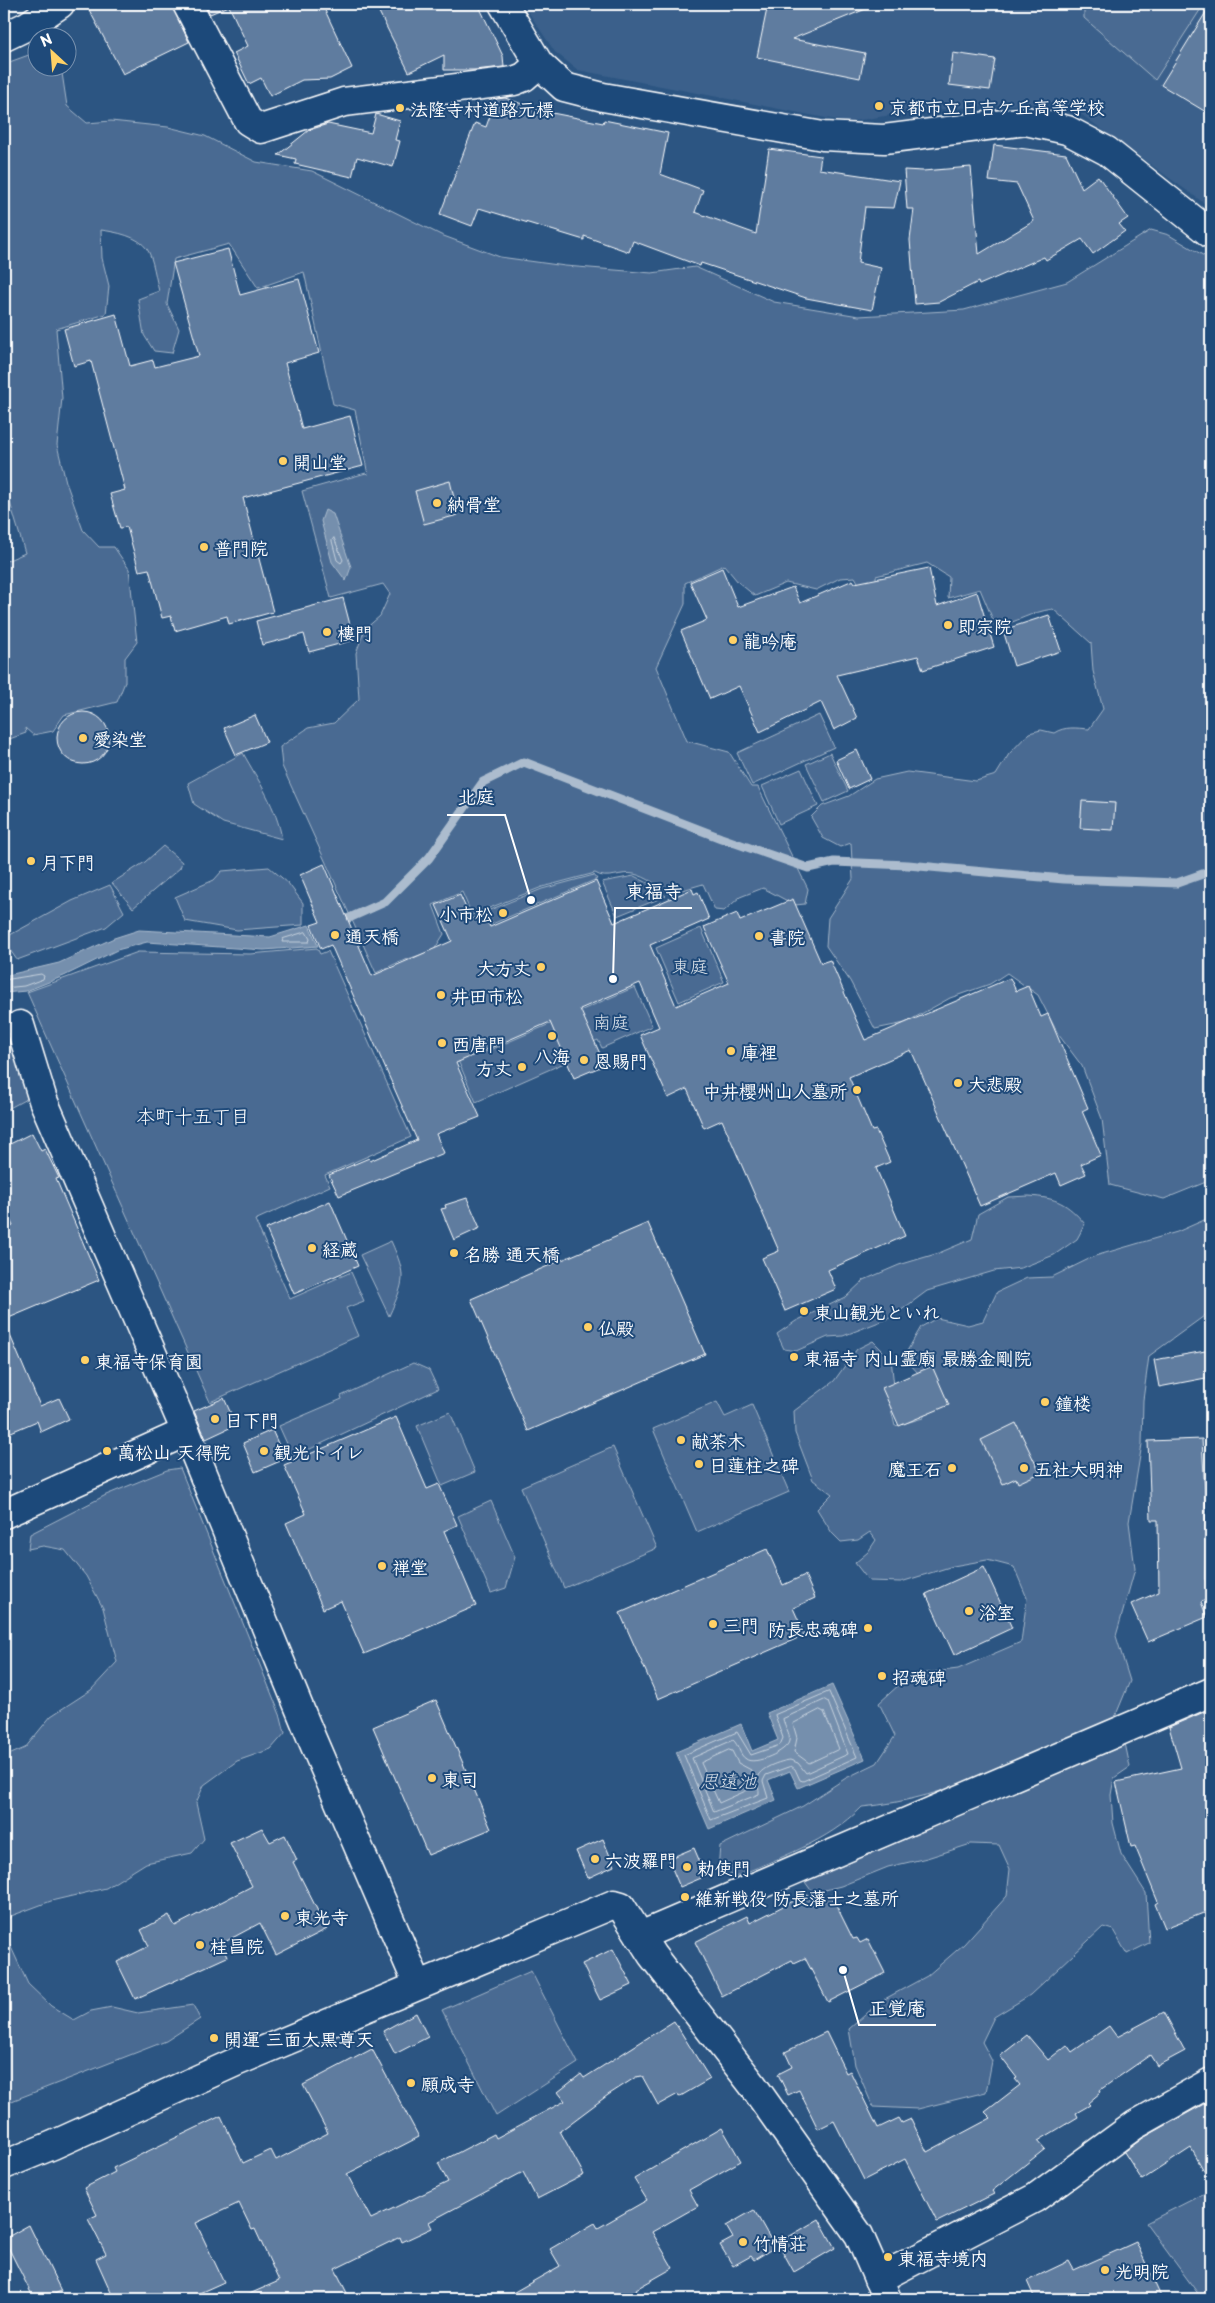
<svg xmlns="http://www.w3.org/2000/svg" width="1215" height="2303" viewBox="0 0 1215 2303" font-family="'Playpen Sans','Klee One',sans-serif">
<style>
.built{fill:#3b618b}
.green{fill:#486b92;stroke:#a4b5c8}
.water{fill:#748fad;stroke:#acbcce}
.lines{fill:none;stroke-linecap:round;stroke-linejoin:round}
.shore{stroke:#c7d2de;stroke-width:1}
.stream{stroke:#acbcce;stroke-width:9}
.building{fill:#5e7c9f;stroke:#fff}
.minor-casing{stroke:#fff;stroke-width:31}
.minor{stroke:#1f4a7a;stroke-width:28}
.poi-dot{fill:#ffd166;stroke:#1f4a7a;stroke-width:2}
.labels{text-anchor:middle;dominant-baseline:central;stroke-width:4;stroke-linejoin:round;paint-order:stroke}
.poi-label{font-size:18px;font-weight:bold;fill:#fff;stroke:#1f4a7a;text-anchor:start}
.park-label{font-size:18px;fill:#dae1e9;stroke:#1f4a7a}
.neighbourhood-label{font-size:19px;fill:#fff;stroke:#1f4a7a}
.water-label{font-size:19px;font-style:italic;fill:#d5dde6;stroke:#1f4a7a}
.leader{fill:none;stroke:#fff;stroke-width:2}
.callout-dot{fill:#fff;stroke:#1f4a7a;stroke-width:2}
.callout-label{font-size:19px;text-anchor:middle;font-weight:bold;fill:#fff;stroke:#1f4a7a;stroke-width:4;stroke-linejoin:round;paint-order:stroke}
</style>
<rect width="100%" height="100%" fill="#2c5582"/>
<filter id="ink" filterUnits="userSpaceOnUse"><feTurbulence type="fractalNoise" baseFrequency=".02" numOctaves="2"/><feDisplacementMap in="SourceGraphic" scale="10" xChannelSelector="R" yChannelSelector="G"/><feConvolveMatrix kernelMatrix="1 2 1 2 8 2 1 2 1" color-interpolation-filters="sRGB"/></filter>
<g filter="url(#ink)">
<!-- built -->
<polygon class="built" points="523,4 1211,4 1211,208 1064,102 923,110 847,122 578,70 555,52"/>
<!-- green -->
<g class="green">
<polygon points="1084,4 1204,4 1155,80 1084,18"/>
<path d="M37,52L38,68H57L62,73L67,106L87,123L111,121L168,127L205,136L256,162L312,171L441,235L500,257L565,266L652,273L695,267L774,302L859,316L964,310L1067,282L1151,230L1169,235L1211,260V1180L1164,1199L1110,1185L1102,1119L1082,1066L1058,1034L1038,995L1007,973L990,984L950,998L905,1023L875,1029L850,981L826,946L828,918L853,879L851,843L840,847L823,838L811,817L822,806L849,796L875,779L907,772L976,781L996,775L1009,754L1029,733L1041,730L1054,733C1065,726 1076,728 1089,729L1103,709L1093,671L1091,643L1053,609C1030,612 1018,622 996,627L980,589L948,598L949,577L927,563L876,576L877,591L865,594L855,577L840,578L816,590L786,583L755,596L738,582L724,565L685,583V604L656,667L687,741L729,752L751,787H758L808,889L805,904L795,905L763,888L740,897L724,911L715,910L703,884L669,894C659,886 647,877 634,874C621,871 607,881 595,873L542,887L472,915L462,892L433,905L444,934L434,950L397,963L376,973L282,766L280,747L308,728L334,723L359,699L356,653L365,629L380,616L390,594L383,584L331,598L302,491L366,473L368,475L355,410L333,404L304,272L258,288L229,244L174,259L167,304L179,329L172,353L154,351L144,335L138,299L159,291C156,281 153,257 147,249C138,236 116,232 101,230L102,258L109,286L106,314L56,329L62,398L57,445L66,482L83,530L99,547H114L129,569L137,642L125,658V682L117,702L64,715L53,731L33,735L25,728L26,733L4,741V562L25,553L4,482V64Z"/>
<polygon points="819,715 834,747 752,785 737,753"/>
<path d="M243,753C258,780 277,808 282,839L223,823L194,804L188,783Z"/>
<polygon points="830,753 848,791 824,802 806,764"/>
<polygon points="801,769 818,806 779,824 762,786"/>
<polygon points="163,846 182,862 180,868 133,908 112,883 145,862"/>
<polygon points="269,867 288,883 303,903 303,925 237,930 185,921 175,897 214,880 222,871"/>
<polygon points="594,875 597,879 492,924 487,911 542,889"/>
<polygon points="634,876 652,885 666,896 617,916 602,882"/>
<polygon points="110,885 124,912 106,927 17,960 8,947 10,935 72,901"/>
<polygon points="701,928 724,982 679,1002 656,948"/>
<polygon points="317,948 320,954 328,951 411,1137 325,1175 330,1186 255,1220 290,1299 351,1272 364,1301 346,1308 358,1336 210,1402 27,992 138,952 250,954"/>
<polygon points="635,987 652,1026 602,1048 598,1040 561,1056 564,1063 476,1102 456,1056 480,1046 483,1053"/>
<polygon points="4,1029 14,1040 30,1097 4,1111"/>
<path d="M1029,1196C1057,1198 1067,1203 1085,1224L1077,1239L1054,1255L1021,1268L994,1271L927,1291L892,1317L843,1336L828,1337L796,1351L784,1349L777,1334L796,1321L846,1297L864,1280L899,1265L939,1253L972,1239L978,1214L1008,1197Z"/>
<path d="M1211,1217V1311L1149,1356L1143,1400L1142,1444L1129,1522L1135,1569L1116,1636L1130,1681L1115,1717C1034,1754 951,1799 862,1807C828,1842 778,1858 735,1877L718,1869L720,1846L803,1806L846,1778L877,1763L895,1736L879,1703L910,1675L958,1669L1021,1642L1027,1598L1014,1567L987,1560L953,1566L901,1582L869,1581L855,1563L868,1552L876,1540L870,1532L858,1540L841,1542L832,1533L817,1509L832,1494L813,1480L795,1433L794,1411L834,1381L857,1349L873,1341L891,1359L894,1386L891,1409L895,1426L923,1418L934,1399L928,1384L909,1363L906,1353L921,1327L937,1318L968,1325L983,1321L997,1292L1027,1278L1052,1277L1095,1256L1177,1232Z"/>
<path d="M391,1241C407,1277 405,1280 389,1316L360,1255Z"/>
<polygon points="413,1363 429,1370 438,1389 293,1457 279,1426 342,1399 341,1396"/>
<polygon points="717,1402 725,1417 752,1405 789,1492 697,1532 653,1429"/>
<polygon points="450,1412 475,1472 442,1486 417,1426"/>
<polygon points="613,1447 657,1548 564,1588 521,1487"/>
<polygon points="180,1468 281,1717 285,1733 271,1749 237,1761 204,1785 196,1803 204,1839 192,1853 146,1863 106,1888 51,1901 11,1916 4,1925 4,1757 25,1748 51,1716 91,1690 117,1662 103,1608 86,1576 65,1550 43,1546 28,1549 30,1534 106,1495 167,1470"/>
<polygon points="491,1501 515,1557 506,1588 491,1593 458,1516"/>
<polygon points="1125,1743 1130,1767 1114,1778 1111,1795 1113,1823 1121,1854 1146,1893 1149,1943 1127,1954 1113,1930 1103,1927 1030,1995 994,2017 982,2042 992,2061 986,2092 918,2109 873,2107 855,2065 849,2029 881,2001 927,1976 964,1944 1007,1896 1010,1869 999,1845 971,1844 927,1858 888,1867 841,1886 813,1893 805,1882 931,1828 981,1802"/>
<polygon points="4,1932 28,1984 51,2006 74,2020 91,2011 112,2007 138,2013 193,2005 200,2019 166,2041 4,2104"/>
<polygon points="531,1971 578,2063 496,2116 442,2010"/>
<polygon points="1211,2190 1211,2299 1202,2299 1146,2223"/>
</g>
<!-- water -->
<g class="water">
<polygon points="325,510 333,514 351,567 346,581 332,562 321,521"/>
<polygon points="309,925 318,946 264,950 147,942 117,950 64,976 26,991 4,993 4,976 59,963 114,938 139,930 270,937"/>
<polygon points="832,1685 865,1759 798,1788 790,1771 768,1780 776,1800 709,1829 676,1752 741,1724 752,1751 778,1740 767,1713"/>
</g>
<g class="lines">
<!-- shore -->
<g class="shore">
<polygon points="334,538 343,560 341,563 337,560 332,541"/>
<polygon points="306,932 310,939 309,942 282,942 283,939"/>
<polyline points="4,980 41,974 44,976 43,979 24,986 4,988"/>
<polygon points="829,1692 857,1757 803,1781 800,1780 795,1769 791,1766 766,1775 763,1781 768,1798 711,1820 684,1755 737,1732 751,1755 780,1745 783,1738 775,1715"/>
<path d="M825,1700L828,1702L848,1754L806,1773L798,1763L790,1760C781,1761 758,1768 757,1779C756,1785 760,1789 759,1794L714,1812L692,1758L733,1740C739,1745 739,1755 746,1759C754,1766 788,1751 789,1741C791,1733 784,1726 783,1719Z"/>
<polygon points="820,1710 824,1712 839,1749 809,1763 794,1752 797,1738 793,1724"/>
<polygon points="729,1750 732,1751 738,1763 751,1770 750,1789 719,1803 701,1763"/>
</g>
<!-- stream -->
<polyline class="stream" points="338,923 385,902 429,858 483,782 524,762 721,838 808,868 834,862 908,865 1064,879 1177,883 1211,871"/>
</g>
<!-- building -->
<g class="building">
<polygon points="86,4 171,4 189,42 123,74"/>
<polygon points="204,4 322,4 352,68 330,79 302,80 270,96 261,78 249,84 234,53 248,46 229,6 210,14"/>
<polygon points="375,4 478,4 503,56 504,67 474,70 444,70 444,55 409,72"/>
<polygon points="768,4 878,4 792,39 865,53 860,78 757,57"/>
<polygon points="1211,4 1211,115 1161,85"/>
<polygon points="953,53 995,59 990,90 949,85"/>
<polygon points="505,98 542,111 603,123 604,120 668,133 660,174 703,190 695,212 756,234 769,149 821,156 819,169 900,181 894,208 865,207 858,263 881,268 872,310 806,298 701,263 700,266 633,241 629,252 584,236 584,240 479,208 472,226 440,214 475,123 486,127 496,99"/>
<polygon points="376,114 400,121 395,140 400,141 393,167 357,157 352,177 295,164 296,159 278,155 309,130 328,124 371,133"/>
<polygon points="994,145 1066,154 1082,188 1098,176 1128,218 1119,224 1125,231 1093,254 1082,239 1046,260 1044,257 979,285 978,282 939,302 915,304 910,240 914,209 907,209 904,170 923,171 971,167 979,254 1034,221 1017,184 989,181"/>
<polygon points="228,249 240,295 299,279 319,353 285,363 302,429 350,416 363,466 243,498 273,612 229,624 227,616 175,631 171,616 162,618 149,569 139,571 127,527 120,528 110,494 125,490 91,361 74,366 64,329 116,314 130,366 153,360 155,367 199,356 173,263"/>
<polygon points="450,481 458,515 424,524 415,491"/>
<polygon points="722,568 738,607 793,587 800,603 853,580 855,583 929,568 937,606 977,592 994,647 923,670 918,656 837,675 857,718 834,730 821,702 760,732 739,686 710,699 681,631 707,620 690,582"/>
<polygon points="343,598 354,640 309,652 304,634 262,645 256,621"/>
<polygon points="1049,615 1061,651 1014,666 1003,630"/>
<circle cx="83" cy="738" r="26"/>
<polygon points="255,715 267,742 236,755 224,728"/>
<polygon points="857,750 870,779 849,789 836,760"/>
<polygon points="1082,801 1115,803 1113,830 1080,828"/>
<polygon points="324,864 372,976 452,941 436,905 460,895 471,919 484,914 490,927 596,881 614,923 692,889 694,894 698,892 709,919 650,945 676,1006 729,983 704,927 737,913 740,921 793,899 821,963 830,960 865,1040 1010,978 1016,991 1028,986 1041,1017 1048,1014 1088,1108 1082,1111 1101,1155 1081,1164 1086,1174 1061,1185 1056,1173 980,1206 911,1050 849,1077 872,1131 876,1130 890,1162 876,1168 905,1236 828,1270 836,1289 785,1311 762,1258 779,1251 722,1120 704,1128 687,1089 668,1098 640,1035 659,1027 640,983 580,1009 605,1065 574,1078 550,1022 456,1063 480,1117 436,1134 444,1153 339,1196 329,1175 369,1158 370,1161 417,1140 331,945 321,949 311,925 320,922 300,875"/>
<polygon points="32,1133 41,1151 45,1149 59,1178 56,1179 99,1280 4,1320 4,1230 13,1226 4,1207 4,1147"/>
<polygon points="467,1198 480,1228 454,1240 441,1209 446,1208 445,1205"/>
<polygon points="330,1201 358,1266 294,1294 266,1229"/>
<polygon points="648,1223 705,1354 528,1431 471,1299"/>
<polygon points="4,1321 40,1406 59,1398 69,1419 41,1432 37,1421 4,1435"/>
<polygon points="1211,1350 1211,1377 1159,1387 1154,1360"/>
<polygon points="932,1366 949,1405 899,1426 882,1388"/>
<polygon points="224,1398 236,1425 206,1439 194,1411"/>
<polygon points="396,1417 427,1489 439,1484 457,1525 444,1531 476,1606 364,1654 341,1601 323,1609 286,1523 306,1514 284,1465"/>
<polygon points="1016,1423 1040,1473 1018,1483 1016,1478 1003,1484 981,1440"/>
<polygon points="272,1430 285,1459 255,1472 243,1443"/>
<polygon points="1202,1439 1206,1511 1205,1579 1211,1592 1211,1598 1201,1602 1207,1617 1148,1642 1131,1604 1159,1592 1158,1520 1151,1520 1148,1441"/>
<polygon points="767,1549 783,1585 805,1575 815,1598 793,1608 805,1635 658,1699 620,1613"/>
<polygon points="984,1567 1012,1628 954,1655 926,1594"/>
<polygon points="436,1700 491,1829 428,1855 373,1727"/>
<polygon points="1211,1709 1211,1910 1165,1928 1155,1904 1158,1902 1135,1846 1131,1847 1116,1782 1181,1768 1169,1727"/>
<polygon points="262,1828 270,1842 285,1835 297,1860 293,1862 327,1929 276,1955 260,1923 221,1944 227,1957 135,1999 117,1962 149,1946 141,1930 169,1915 175,1926 252,1886 230,1843"/>
<polygon points="603,1839 614,1866 588,1878 576,1851"/>
<polygon points="694,1848 706,1876 680,1887 668,1859"/>
<polygon points="807,1894 812,1904 831,1895 853,1939 857,1938 860,1943 868,1939 885,1973 828,2002 805,1958 794,1963 792,1960 722,1996 695,1942 747,1916 750,1923"/>
<polygon points="613,1949 632,1985 600,2000 582,1964"/>
<polygon points="1164,2012 1185,2051 1157,2066 1150,2055 1100,2090 1101,2092 1088,2103 1090,2105 1076,2113 1078,2117 1038,2141 1045,2149 992,2191 994,2194 937,2222 905,2159 864,2180 834,2121 818,2129 799,2090 788,2095 778,2074 792,2067 785,2052 826,2032 846,2073 850,2071 878,2128 899,2118 902,2123 911,2119 927,2152 991,2118 985,2112 1020,2085 1015,2079 1017,2078 1000,2056 1027,2035 1048,2060 1067,2045 1072,2052 1109,2026 1117,2037"/>
<polygon points="416,2013 428,2037 395,2054 383,2031"/>
<polygon points="674,2021 710,2079 679,2097 678,2094 658,2105 642,2076 636,2077 608,2095 560,2131 584,2175 537,2199 523,2172 429,2222 432,2228 402,2242 400,2237 335,2269 350,2299 238,2299 279,2281 255,2229 252,2230 239,2203 196,2223 224,2282 186,2299 114,2299 96,2259 106,2254 88,2219 97,2215 84,2188 115,2172 113,2168 221,2116 243,2163 271,2150 276,2160 328,2133 303,2085 372,2049 419,2137 347,2174 371,2219 448,2182 438,2163 494,2134 496,2138 565,2101 558,2092 581,2074 584,2078"/>
<polygon points="1211,2100 1211,2183 1191,2148 1142,2180 1124,2152 1143,2138"/>
<polygon points="722,2128 741,2161 689,2190 698,2206 652,2232 673,2268 636,2289 642,2299 502,2299 560,2266 550,2249 595,2223 598,2228 647,2200 634,2179"/>
<polygon points="754,2210 775,2247 754,2260 751,2256 733,2266 720,2245 733,2238 726,2226"/>
<polygon points="819,2219 835,2248 794,2272 778,2243"/>
<polygon points="29,2225 61,2291 44,2299 34,2299 4,2239"/>
<polygon points="1136,2242 1162,2299 1035,2299 1027,2281 1069,2261 1074,2270"/>
</g>
<g class="lines">
<!-- minor casing -->
<g class="minor-casing">
<g id="minor">
<polyline points="187,4 248,121 261,129 344,102 514,81 524,77 539,64"/>
<polyline points="503,4 539,64 564,87 603,97 823,136 884,139 1026,121 1067,130 1107,151 1211,234"/>
<polyline points="4,37 27,26 60,4"/>
<polyline points="20,1025 43,1100 186,1432 312,1739 418,1985"/>
<polyline points="4,1514 186,1432"/>
<polyline points="640,1936 1211,1692"/>
<polyline points="4,2165 53,2145 238,2061 614,1904 621,1906 652,1955 752,2084 859,2235 887,2299"/>
<polyline points="878,2279 1035,2198 1135,2125 1211,2082"/>
</g>
</g>
<!-- minor -->
<use href="#minor" class="minor"/>
</g>
</g>
<!-- markers -->
<g class="poi-dot">
<circle cx="879" cy="106" r="5"/>
<circle cx="400" cy="108" r="5"/>
<circle cx="283" cy="461" r="5"/>
<circle cx="437" cy="503" r="5"/>
<circle cx="204" cy="547" r="5"/>
<circle cx="948" cy="625" r="5"/>
<circle cx="327" cy="632" r="5"/>
<circle cx="733" cy="640" r="5"/>
<circle cx="83" cy="738" r="5"/>
<circle cx="31" cy="861" r="5"/>
<circle cx="503" cy="913" r="5"/>
<circle cx="335" cy="935" r="5"/>
<circle cx="759" cy="936" r="5"/>
<circle cx="541" cy="967" r="5"/>
<circle cx="441" cy="995" r="5"/>
<circle cx="552" cy="1036" r="5"/>
<circle cx="442" cy="1043" r="5"/>
<circle cx="731" cy="1051" r="5"/>
<circle cx="584" cy="1060" r="5"/>
<circle cx="522" cy="1067" r="5"/>
<circle cx="958" cy="1083" r="5"/>
<circle cx="857" cy="1090" r="5"/>
<circle cx="312" cy="1248" r="5"/>
<circle cx="454" cy="1253" r="5"/>
<circle cx="804" cy="1311" r="5"/>
<circle cx="588" cy="1327" r="5"/>
<circle cx="794" cy="1357" r="5"/>
<circle cx="85" cy="1360" r="5"/>
<circle cx="1045" cy="1402" r="5"/>
<circle cx="215" cy="1419" r="5"/>
<circle cx="681" cy="1440" r="5"/>
<circle cx="107" cy="1451" r="5"/>
<circle cx="264" cy="1451" r="5"/>
<circle cx="699" cy="1464" r="5"/>
<circle cx="952" cy="1468" r="5"/>
<circle cx="1024" cy="1468" r="5"/>
<circle cx="382" cy="1566" r="5"/>
<circle cx="969" cy="1611" r="5"/>
<circle cx="713" cy="1624" r="5"/>
<circle cx="868" cy="1628" r="5"/>
<circle cx="882" cy="1676" r="5"/>
<circle cx="432" cy="1778" r="5"/>
<circle cx="595" cy="1859" r="5"/>
<circle cx="687" cy="1867" r="5"/>
<circle cx="685" cy="1897" r="5"/>
<circle cx="285" cy="1916" r="5"/>
<circle cx="200" cy="1945" r="5"/>
<circle cx="214" cy="2038" r="5"/>
<circle cx="411" cy="2083" r="5"/>
<circle cx="743" cy="2242" r="5"/>
<circle cx="888" cy="2257" r="5"/>
<circle cx="1105" cy="2270" r="5"/>
</g>
<g class="labels">
<!-- poi labels -->
<g class="poi-label">
<text x="889" y="106">京都市立日吉ケ丘高等学校</text>
<text x="410" y="108">法隆寺村道路元標</text>
<text x="293" y="461">開山堂</text>
<text x="447" y="503">納骨堂</text>
<text x="214" y="547">普門院</text>
<text x="958" y="625">即宗院</text>
<text x="337" y="632">樓門</text>
<text x="743" y="640">龍吟庵</text>
<text x="93" y="738">愛染堂</text>
<text x="41" y="861">月下門</text>
<text x="493" y="913" text-anchor="end">小市松</text>
<text x="345" y="935">通天橋</text>
<text x="769" y="936">書院</text>
<text x="531" y="967" text-anchor="end">大方丈</text>
<text x="451" y="995">井田市松</text>
<text x="452" y="1043">西唐門</text>
<text x="741" y="1051">庫裡</text>
<text x="552" y="1055" text-anchor="middle">八海</text>
<text x="594" y="1060">恩賜門</text>
<text x="512" y="1067" text-anchor="end">方丈</text>
<text x="968" y="1083">大悲殿</text>
<text x="847" y="1090" text-anchor="end">中井櫻州山人墓所</text>
<text x="322" y="1248">経蔵</text>
<text x="464" y="1253">名勝 通天橋</text>
<text x="814" y="1311">東山観光といれ</text>
<text x="598" y="1327">仏殿</text>
<text x="804" y="1357">東福寺 内山霊廟 最勝金剛院</text>
<text x="95" y="1360">東福寺保育園</text>
<text x="1055" y="1402">鐘楼</text>
<text x="225" y="1419">日下門</text>
<text x="691" y="1440">献茶木</text>
<text x="117" y="1451">萬松山 天得院</text>
<text x="274" y="1451">観光トイレ</text>
<text x="709" y="1464">日蓮柱之碑</text>
<text x="942" y="1468" text-anchor="end">魔王石</text>
<text x="1034" y="1468">五社大明神</text>
<text x="392" y="1566">禅堂</text>
<text x="979" y="1611">浴室</text>
<text x="723" y="1624">三門</text>
<text x="858" y="1628" text-anchor="end">防長忠魂碑</text>
<text x="892" y="1676">招魂碑</text>
<text x="442" y="1778">東司</text>
<text x="605" y="1859">六波羅門</text>
<text x="697" y="1867">勅使門</text>
<text x="695" y="1897">維新戦役 防長藩士之墓所</text>
<text x="295" y="1916">東光寺</text>
<text x="210" y="1945">桂昌院</text>
<text x="224" y="2038">開運 三面大黒尊天</text>
<text x="421" y="2083">願成寺</text>
<text x="753" y="2242">竹情荘</text>
<text x="898" y="2257">東福寺境内</text>
<text x="1115" y="2270">光明院</text>
</g>
<!-- park labels -->
<g class="park-label">
<text x="690" y="965">東庭</text>
<text x="611" y="1021">南庭</text>
</g>
<!-- neighbourhood labels -->
<g class="neighbourhood-label">
<text x="193" y="1115">本町十五丁目</text>
</g>
<!-- water labels -->
<g class="water-label">
<text x="728" y="1780">思遠池</text>
</g>
</g>
<!-- callouts -->
<path class="leader" d="M531 900L505 815H447M613 979L615 908H692M843 1970L859 2025H936"/>
<g class="callout-dot">
<circle cx="531" cy="900" r="5"/>
<circle cx="613" cy="979" r="5"/>
<circle cx="843" cy="1970" r="5"/>
</g>
<g class="callout-label">
<text x="476" y="804">北庭</text>
<text x="654" y="898">東福寺</text>
<text x="897" y="2015">正覚庵</text>
</g>
<!-- margin -->
<rect width="1215" height="2303" fill="none" stroke="#1f4a7a" stroke-width="20"/>
<rect x="10" y="10" width="1195" height="2283" fill="none" stroke="#fff" stroke-width="2" filter="url(#ink)"/>
<!-- north arrow -->
<g transform="translate(52 52) rotate(334)"><circle r="24" fill="#1f4a7a" stroke="#7992af"/>
<path d="M0-4L9 19L0 12L-9 19Z" fill="#ffd166"/>
<text y="-8" font-size="14" font-weight="bold" text-anchor="middle" fill="#ffffff">N</text>
</g>
</svg>
